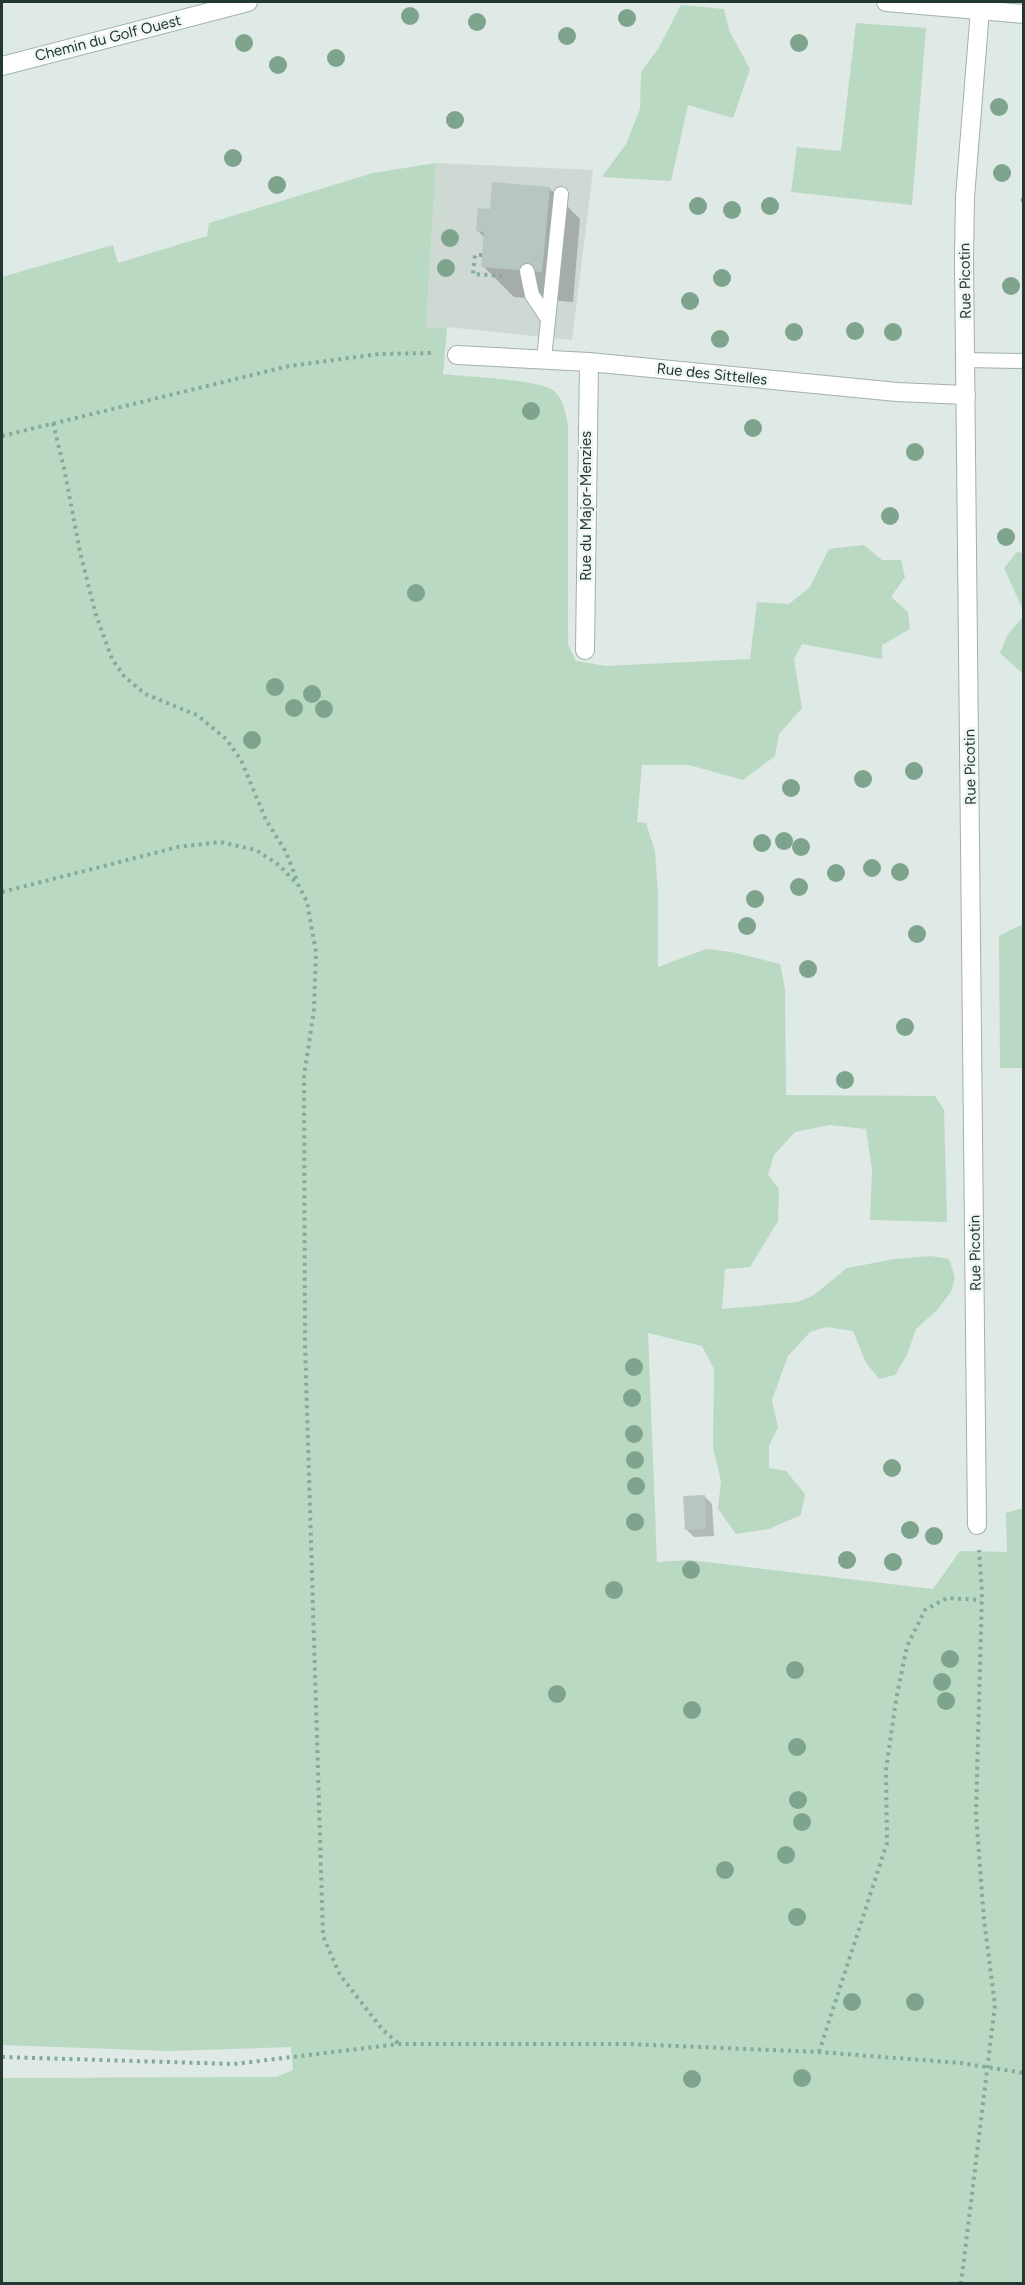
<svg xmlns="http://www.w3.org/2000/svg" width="1025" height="2285" viewBox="0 0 1025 2285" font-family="Figtree,sans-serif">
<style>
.built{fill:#ced9d4}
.green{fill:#bad9c2}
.shadow{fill:#0003}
.building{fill:#b8c6c0}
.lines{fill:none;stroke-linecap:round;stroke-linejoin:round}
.lane-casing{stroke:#a3b0ab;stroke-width:16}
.street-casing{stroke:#a3b0ab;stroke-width:20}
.secondary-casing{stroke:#a0b4ac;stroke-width:20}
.path{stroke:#83aa9d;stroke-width:4;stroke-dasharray:3 4.5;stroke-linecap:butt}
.lane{stroke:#fff;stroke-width:14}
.street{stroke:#fff;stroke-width:18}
.secondary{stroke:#fff;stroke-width:18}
.tree{fill:#7fa48d}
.labels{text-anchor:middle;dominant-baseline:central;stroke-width:5;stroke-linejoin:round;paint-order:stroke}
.street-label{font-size:15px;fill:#223831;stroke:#eff6f3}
</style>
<rect width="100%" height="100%" fill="#dfe9e5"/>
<!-- built -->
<polygon class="built" points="436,163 593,170 572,340 447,327 426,328"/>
<!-- green -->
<g class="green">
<polygon points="681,5 724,9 729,30 750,69 733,118 688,105 671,181 602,177 626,144 640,109 641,72 658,49"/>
<polygon points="856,23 926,28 912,205 791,192 797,147 841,151"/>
<path d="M436,163L426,328L447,327L443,374C465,377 541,379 554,391C564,400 565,412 568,425V645L576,661L606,666L750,659L757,602L789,604L810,587L829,549L864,545L882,560H901L905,577L891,597L908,612L910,629L882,645V659L802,644L794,659L802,708L779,734L775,756L743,780L689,765H642L637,822L646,823L655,851L658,895V967L706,949L732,952L780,964L785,988L786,1095L935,1096L944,1110L947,1222L870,1220L872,1170L866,1129L830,1125L795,1132L774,1155L768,1175L779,1189L778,1221L750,1267L725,1269L722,1309L798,1302L814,1295L847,1268L895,1259L931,1256L949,1259L955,1277L951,1292L936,1311L916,1329L907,1355L895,1375L879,1379L866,1363L853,1331L826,1327L810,1332L788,1356L772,1400L778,1428L769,1445V1468L786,1471L805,1494L801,1515L769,1529L736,1534L718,1509L721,1481L713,1447L714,1369L702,1346L648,1333L657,1562L689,1560L933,1589L960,1551L1007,1552L1006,1513L1023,1508V2283H2V2078L276,2077L293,2070L291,2047L168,2051L2,2045V277L113,245L118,263L207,236L209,223L373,173Z"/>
<polygon points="1017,552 1023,553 1023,610 1004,568"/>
<polygon points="1023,617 1023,674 1000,653 1008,634"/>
<polygon points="1023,924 1023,1068 1000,1068 999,936"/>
</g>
<!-- shadow -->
<g class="shadow">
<polygon points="549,188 580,219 573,302 514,297 483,266 485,238 478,231 491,210"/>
<polygon points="704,1496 712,1504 714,1536 694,1537 686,1529"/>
</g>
<!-- building -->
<g class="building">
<polygon points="492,182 550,187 542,272 481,267 484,232 476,231 478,208 490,209"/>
<polygon points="705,1495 706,1529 685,1530 683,1496"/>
</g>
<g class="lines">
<!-- lane casing -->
<g class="lane-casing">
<g id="lane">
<polyline points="527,271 532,295 548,319"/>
<polyline points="544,359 561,194"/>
<polyline points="966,360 1024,361"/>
</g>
</g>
<!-- street casing -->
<g class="street-casing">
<g id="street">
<polyline points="457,355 589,362 897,392 966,395"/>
<polyline points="585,650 589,362"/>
<polyline points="977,1525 964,259 965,197 980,10"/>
</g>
</g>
<!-- secondary casing -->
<g class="secondary-casing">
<g id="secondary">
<polyline points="886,2 1024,14"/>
<polyline points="2,66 248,2"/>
</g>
</g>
<!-- path -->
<g class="path">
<polyline points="1021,200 1024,200"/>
<polyline points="482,255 475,255 473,274 503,276"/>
<polyline points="53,423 64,468 80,552 96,615 112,659 124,676 145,694 197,715 226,739 241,760 266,820 286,852 298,883"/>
<polyline points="2,436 289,366 379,354 433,353"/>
<polyline points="2,892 178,847 220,842 256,850 279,865 299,886 307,902 316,952 314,1010 304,1076 305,1344 323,1936 340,1975 382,2029 399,2044"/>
<polyline points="819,2052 887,1843 886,1770 896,1700 907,1646 925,1610 947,1598 981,1600"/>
<polyline points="2,2057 234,2064 399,2044 628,2044 819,2052 961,2063 1024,2073"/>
<polyline points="961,2284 995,2005 984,1920 976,1814 982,1593 979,1550"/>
</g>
<!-- lane -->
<use href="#lane" class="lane"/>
<!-- street -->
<use href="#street" class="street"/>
<!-- secondary -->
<use href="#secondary" class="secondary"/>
</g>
<!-- trees -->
<g class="tree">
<circle cx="410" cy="16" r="9"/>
<circle cx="627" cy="18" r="9"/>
<circle cx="477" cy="22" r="9"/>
<circle cx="567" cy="36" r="9"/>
<circle cx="244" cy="43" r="9"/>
<circle cx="799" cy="43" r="9"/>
<circle cx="336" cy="58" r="9"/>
<circle cx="278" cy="65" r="9"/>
<circle cx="999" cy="107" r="9"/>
<circle cx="455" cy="120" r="9"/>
<circle cx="233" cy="158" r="9"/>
<circle cx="1002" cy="173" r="9"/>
<circle cx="277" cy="185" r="9"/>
<circle cx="698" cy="206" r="9"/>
<circle cx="770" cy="206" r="9"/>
<circle cx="732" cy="210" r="9"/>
<circle cx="450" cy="238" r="9"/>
<circle cx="446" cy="268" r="9"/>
<circle cx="722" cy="278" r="9"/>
<circle cx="1011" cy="286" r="9"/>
<circle cx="690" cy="301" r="9"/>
<circle cx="855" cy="331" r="9"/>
<circle cx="794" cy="332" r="9"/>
<circle cx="893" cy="332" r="9"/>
<circle cx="720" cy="339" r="9"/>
<circle cx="531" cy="411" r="9"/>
<circle cx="753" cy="428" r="9"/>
<circle cx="915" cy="452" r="9"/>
<circle cx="890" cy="516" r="9"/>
<circle cx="1006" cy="537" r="9"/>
<circle cx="416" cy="593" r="9"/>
<circle cx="275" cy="687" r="9"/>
<circle cx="312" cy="694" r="9"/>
<circle cx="294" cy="708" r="9"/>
<circle cx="324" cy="709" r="9"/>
<circle cx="252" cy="740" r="9"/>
<circle cx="914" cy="771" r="9"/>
<circle cx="863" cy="779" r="9"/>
<circle cx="791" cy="788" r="9"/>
<circle cx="784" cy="841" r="9"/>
<circle cx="762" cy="843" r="9"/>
<circle cx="801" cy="847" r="9"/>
<circle cx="872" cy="868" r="9"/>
<circle cx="900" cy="872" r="9"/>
<circle cx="836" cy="873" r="9"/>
<circle cx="799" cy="887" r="9"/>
<circle cx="755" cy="899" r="9"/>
<circle cx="747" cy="926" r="9"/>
<circle cx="917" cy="934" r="9"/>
<circle cx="808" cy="969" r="9"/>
<circle cx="905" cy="1027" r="9"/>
<circle cx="845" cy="1080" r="9"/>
<circle cx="634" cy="1367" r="9"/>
<circle cx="632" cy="1398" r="9"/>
<circle cx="634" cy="1434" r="9"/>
<circle cx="635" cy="1460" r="9"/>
<circle cx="892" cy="1468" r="9"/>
<circle cx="636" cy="1486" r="9"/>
<circle cx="635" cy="1522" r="9"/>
<circle cx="910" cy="1530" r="9"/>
<circle cx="934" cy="1536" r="9"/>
<circle cx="847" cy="1560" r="9"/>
<circle cx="893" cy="1562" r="9"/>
<circle cx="691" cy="1570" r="9"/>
<circle cx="614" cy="1590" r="9"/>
<circle cx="950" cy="1659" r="9"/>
<circle cx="795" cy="1670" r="9"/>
<circle cx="942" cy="1682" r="9"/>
<circle cx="557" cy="1694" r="9"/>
<circle cx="946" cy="1701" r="9"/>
<circle cx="692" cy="1710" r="9"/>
<circle cx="797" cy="1747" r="9"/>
<circle cx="798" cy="1800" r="9"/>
<circle cx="802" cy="1822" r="9"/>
<circle cx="786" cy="1855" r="9"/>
<circle cx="725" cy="1870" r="9"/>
<circle cx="797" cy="1917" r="9"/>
<circle cx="852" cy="2002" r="9"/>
<circle cx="915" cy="2002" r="9"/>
<circle cx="802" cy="2078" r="9"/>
<circle cx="692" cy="2079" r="9"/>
</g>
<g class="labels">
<!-- street labels -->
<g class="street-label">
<text transform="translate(108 38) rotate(-14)">Chemin du Golf Ouest</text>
<text transform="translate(965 281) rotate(-91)">Rue Picotin</text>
<text transform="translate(712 374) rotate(6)">Rue des Sittelles</text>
<text transform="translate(586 506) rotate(-90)">Rue du Major-Menzies</text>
<text transform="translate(970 767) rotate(-91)">Rue Picotin</text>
<text transform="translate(975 1253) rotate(-91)">Rue Picotin</text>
</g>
</g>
<!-- border -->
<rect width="1025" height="2285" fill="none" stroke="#223831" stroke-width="6"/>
</svg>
